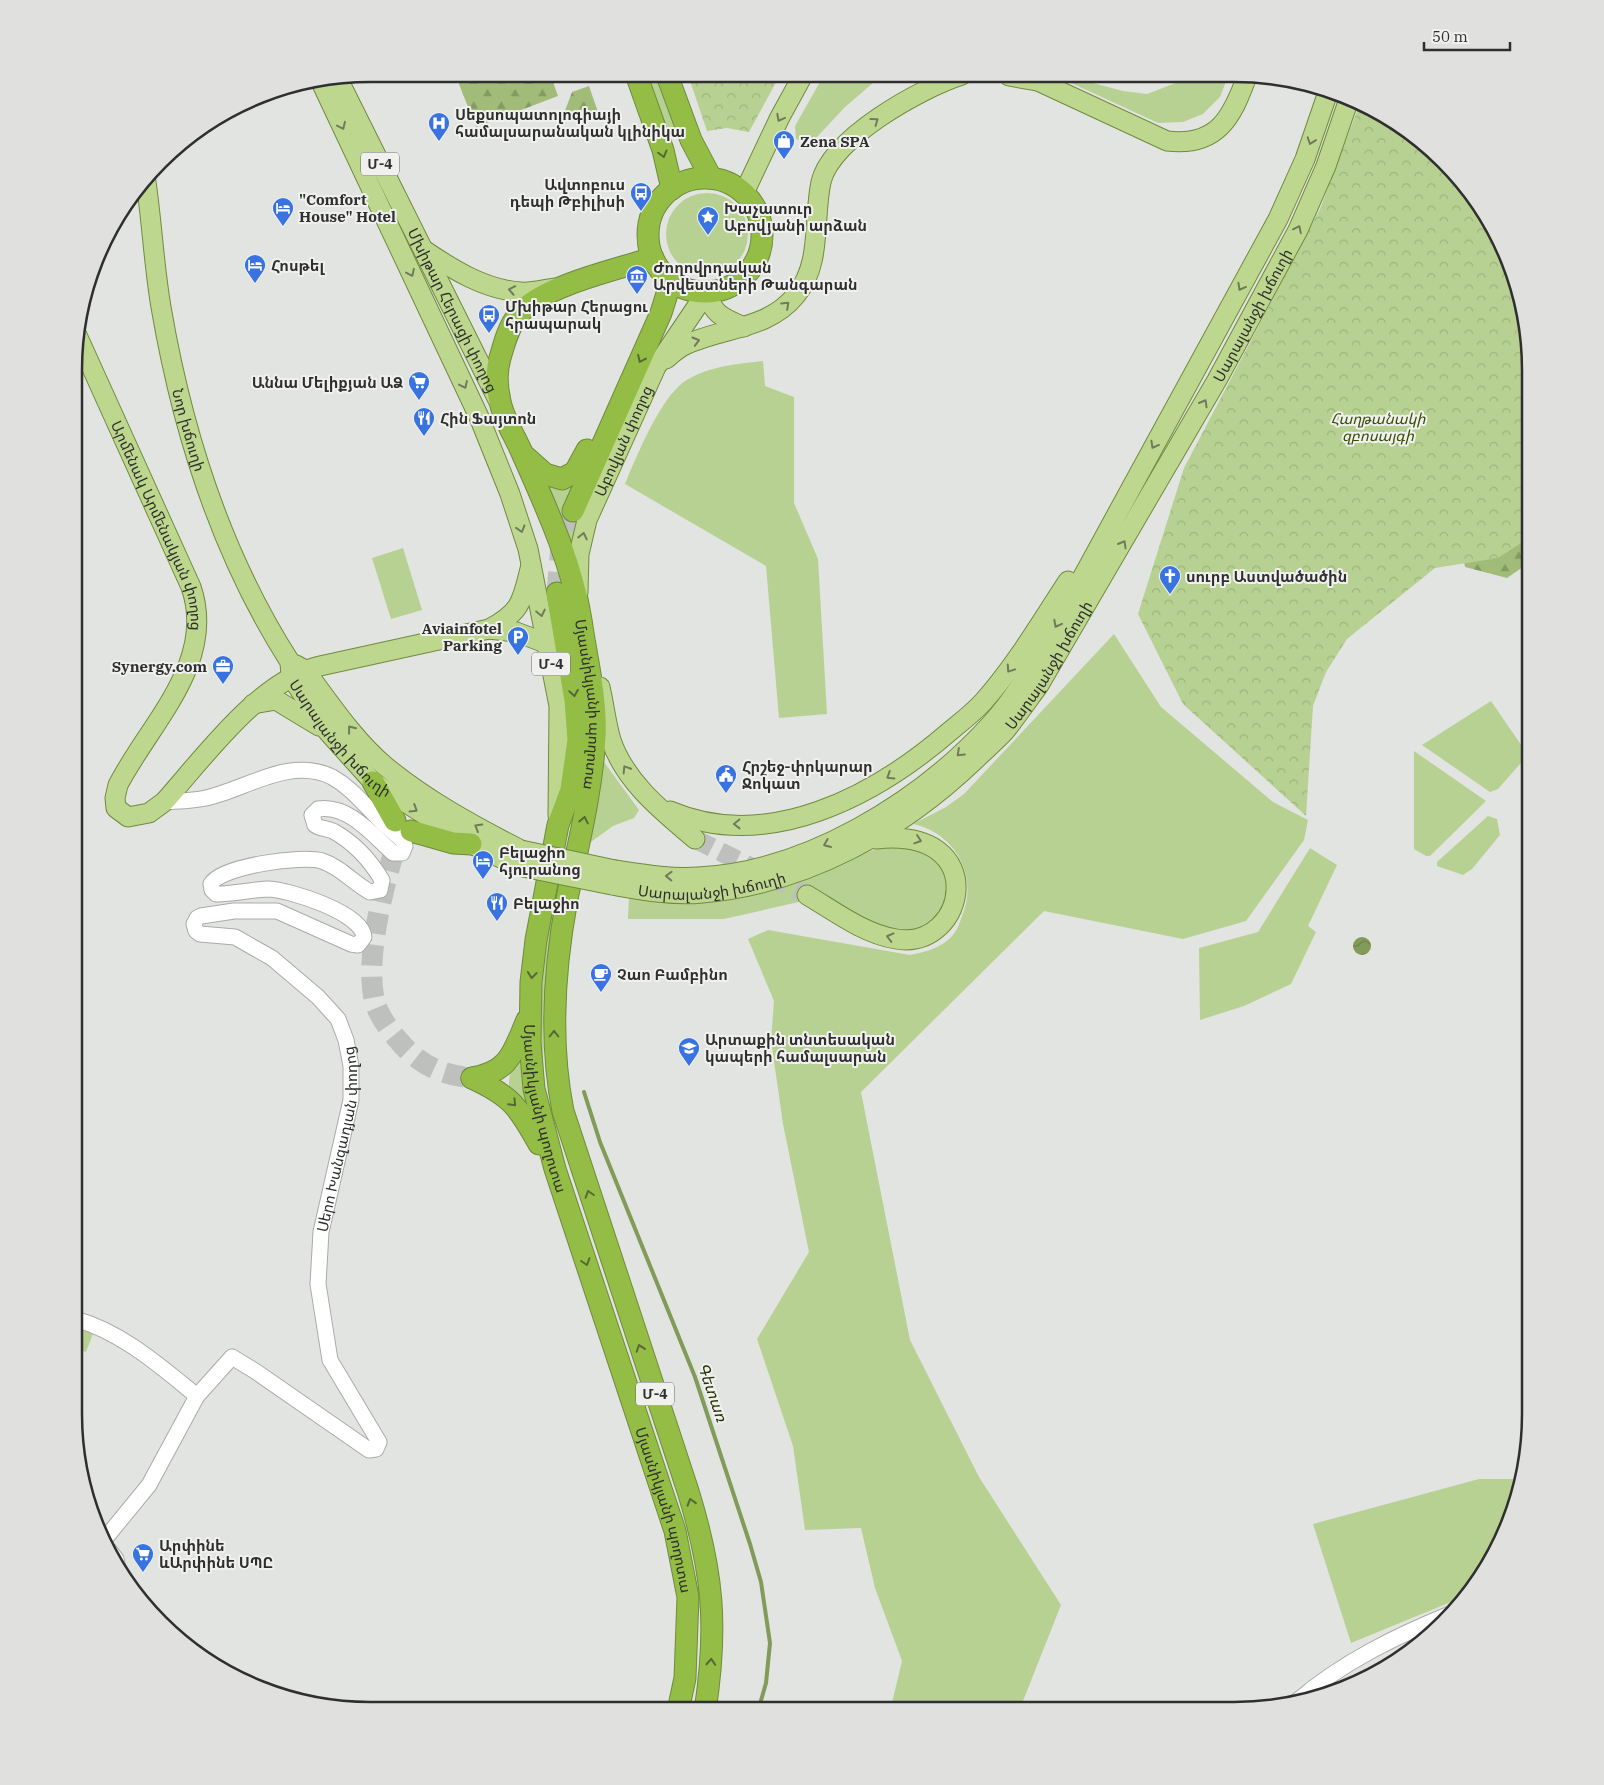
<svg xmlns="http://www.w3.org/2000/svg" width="1604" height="1785" viewBox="0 0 1604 1785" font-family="'IBM Plex Serif','Noto Sans Armenian',serif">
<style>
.grass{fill:#b7d192}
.forest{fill:url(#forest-firs)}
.park{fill:url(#park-crowns)}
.water{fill:url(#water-waves)}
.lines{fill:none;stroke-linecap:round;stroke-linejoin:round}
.stream{stroke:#829b59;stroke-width:4}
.major-tunnel{stroke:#bec0bd;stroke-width:19;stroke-dasharray:19 9;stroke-linecap:butt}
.highway-tunnel{stroke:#bec0bd;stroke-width:21;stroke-dasharray:21 11;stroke-linecap:butt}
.minor-casing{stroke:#aaaba8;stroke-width:17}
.major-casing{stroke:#708b3d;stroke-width:21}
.highway-casing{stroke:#708b3d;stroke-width:23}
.minor{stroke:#fff;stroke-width:15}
.major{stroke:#bed78f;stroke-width:19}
.highway{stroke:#93bd45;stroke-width:21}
.major-bridge-casing{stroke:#708b3d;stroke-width:21;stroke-linecap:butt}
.major-bridge{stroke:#bed78f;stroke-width:19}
.oneway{stroke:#6f7b5a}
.oneway2{stroke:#566837}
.labels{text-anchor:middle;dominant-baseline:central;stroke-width:4;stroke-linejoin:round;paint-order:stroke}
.shield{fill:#f0f1ee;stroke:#686968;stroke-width:1}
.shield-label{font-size:14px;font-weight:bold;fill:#2e2f2e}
.poi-label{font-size:15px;font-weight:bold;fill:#2e2f2e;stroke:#f0f1ee;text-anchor:start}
.street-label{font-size:15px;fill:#2e2f2e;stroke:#f0f1ee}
.park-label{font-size:15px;font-style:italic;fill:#374e00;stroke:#f0f1ee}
.water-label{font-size:16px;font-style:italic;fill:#223200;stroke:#f0f1ee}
.rim{fill:none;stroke:#2e2f2e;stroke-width:2.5}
</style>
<defs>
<pattern id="forest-firs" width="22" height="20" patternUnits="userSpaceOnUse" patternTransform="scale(1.25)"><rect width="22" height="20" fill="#a1bc78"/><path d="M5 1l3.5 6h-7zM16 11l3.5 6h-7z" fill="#849963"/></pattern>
<pattern id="park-crowns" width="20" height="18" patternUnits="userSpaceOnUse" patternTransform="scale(1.25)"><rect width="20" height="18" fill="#b7d192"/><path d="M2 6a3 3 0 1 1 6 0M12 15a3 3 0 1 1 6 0" fill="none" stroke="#9eb47e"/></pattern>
<pattern id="water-waves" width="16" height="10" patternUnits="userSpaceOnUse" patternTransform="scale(1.25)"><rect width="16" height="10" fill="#829b59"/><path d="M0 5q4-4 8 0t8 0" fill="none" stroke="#6b7f4a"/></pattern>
</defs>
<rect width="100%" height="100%" fill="#e2e4e1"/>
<!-- grass -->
<g class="grass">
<polygon points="646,75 656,75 676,131 673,138 669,137"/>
<polygon points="824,75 882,75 844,108 818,136 806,143 796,139 795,126"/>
<polygon points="1056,76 1067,76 1123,91 1147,94 1194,76 1228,76 1220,97 1203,114 1183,122 1158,123"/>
<circle cx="707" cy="234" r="41"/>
<path d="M763,361L765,386L794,397V503L818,559L827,714L779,718L766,566L625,484C636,457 658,405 679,386C700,367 736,364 763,361Z"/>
<polygon points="625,416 574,554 540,477 575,480 564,515 576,521"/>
<polygon points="403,548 422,610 391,619 372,558"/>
<path d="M1114,634L1161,707L1273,802L1308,820L1304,840L1246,921L1183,939L1044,911L861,1092L910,1340L979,1477L1061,1605L1019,1711H890L902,1661L875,1588L861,1528L805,1530L793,1446L757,1339L809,1252L783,1124L771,1040L774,1001L748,939L768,930L910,955C924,952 938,949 949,939C956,933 959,925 962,916C979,876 955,833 913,824L946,807L964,794Z"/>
<polygon points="1491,701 1528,755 1498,789 1490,792 1422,745"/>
<polygon points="1414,751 1486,801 1430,856 1426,856 1414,849"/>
<polygon points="604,762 639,810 634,818 613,826 588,844"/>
<polygon points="1488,816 1497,819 1500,835 1472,869 1463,875 1437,866 1437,862"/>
<polygon points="892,843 927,848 948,876 946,905 928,927 902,934 803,901 724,919 628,919 629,897 813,873"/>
<polygon points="1310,848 1337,865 1308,926 1316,932 1291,984 1244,1006 1200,1020 1199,948 1258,932"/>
<path d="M558,881L565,883L548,970L544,1008L543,1074C532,1010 545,944 558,881Z"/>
<path d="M521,1049L533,1125C508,1090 500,1090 521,1049Z"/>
<polygon points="75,1324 94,1331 86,1352 75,1348"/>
<polygon points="1479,1479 1522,1479 1520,1492 1491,1563 1468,1595 1351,1643 1313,1524"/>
</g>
<!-- forest -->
<g class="forest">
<polygon points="455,74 550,74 558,96 476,127"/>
<polygon points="589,86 598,112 560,124 572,92"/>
<polygon points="1530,395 1530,562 1507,578 1465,567 1457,524"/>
</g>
<!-- park -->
<g class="park">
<polygon points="688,75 780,75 749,132 727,128 707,131"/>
<polygon points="1359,106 1382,114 1443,160 1480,206 1515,275 1530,351 1530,537 1498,558 1435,568 1347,639 1326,672 1313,706 1306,816 1183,704 1138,614 1184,468 1320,209"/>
</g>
<!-- water -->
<circle class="water" cx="1362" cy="946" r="9"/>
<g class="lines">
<!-- stream -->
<polyline class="stream" points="584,1092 600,1142 695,1377 750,1544 761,1582 770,1643 766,1683 758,1711"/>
<!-- major-tunnel -->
<polyline class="major-tunnel" points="695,839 807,895"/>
<!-- highway-tunnel -->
<g class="highway-tunnel">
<polyline points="557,593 561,545 573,511"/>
<path d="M395,821L400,830C387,876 363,955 375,1003C379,1016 390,1031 399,1041C419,1065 442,1075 472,1078"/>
</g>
<!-- minor casing -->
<g class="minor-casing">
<g id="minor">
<path d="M75,1319C122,1332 160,1366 197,1396"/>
<path id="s1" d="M104,1540L149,1485L197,1396L232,1357L255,1371L369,1450L376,1449L379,1442L330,1360L318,1284L321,1232L351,1100V1066L346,1040L338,1019L318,997L272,958L235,937L200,934L196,931L194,924L197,918L201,916L234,911H277L351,944L358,945L364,937C363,913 288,889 267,889C250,890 233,894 216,894L212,890L211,884C221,866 302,855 322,861C341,867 353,883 370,892L380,890L382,880C370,860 353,842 333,831C327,828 320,829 315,825L312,815L318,809C348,804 373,835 393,853H402L405,846L403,841C394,832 383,824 375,815C361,801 350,787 332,777C291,756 246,789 206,798C193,801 178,801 164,802"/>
<polyline points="109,1550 116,1559 118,1568"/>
<path d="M1296,1702C1342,1662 1398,1635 1455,1612"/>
</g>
</g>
<!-- major casing -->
<g class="major-casing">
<g id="major">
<polyline points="1009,76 1037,81"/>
<path d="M1027,76L1167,141C1217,147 1232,118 1247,76"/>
<path id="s2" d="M338,79L498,400"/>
<polyline points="321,82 479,417 510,494 528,549 559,706 558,816"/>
<path id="s3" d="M146,182C152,223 154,266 161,307C182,430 222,556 290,662L291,677L328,732L373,782L471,844L518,866"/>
<polyline points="744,193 780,117 803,75"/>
<path d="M424,250C452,269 485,290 521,292C532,293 545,289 556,288"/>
<path d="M706,293C715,316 722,317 744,327"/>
<path id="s4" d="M76,333L191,587C217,662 150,723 118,785L115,798L116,808L128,817L149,813L164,802C206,755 259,681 320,666L489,629C523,611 522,600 531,565"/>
<path d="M666,359C672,354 678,348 685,345C723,327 768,330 796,295C822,264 813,219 821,182C831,138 921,88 962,75"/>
<path id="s5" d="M578,593L579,554L587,520L656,367L706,293"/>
<polyline points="489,629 516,632 548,644"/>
<path d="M296,665L305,670C329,702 354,740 385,766C426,800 474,826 521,850"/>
<path d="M600,687C604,704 606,723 611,740C625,782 662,811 695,839"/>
<polyline points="253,704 276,700 319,726"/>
<path d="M670,811C768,853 875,796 949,732C961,722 973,713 983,702C1016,665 1041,622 1068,581"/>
<path d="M615,870C642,874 671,879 698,877C806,872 920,802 991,724C1013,700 1029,673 1045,646L1278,219L1305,159L1327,95"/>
<path id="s6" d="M612,885C641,890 672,896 702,893C806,884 901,831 975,760C985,750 996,741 1005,731C1017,716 1028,700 1039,685L1217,380L1298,230L1326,166L1348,102"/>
<path d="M807,895C834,911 864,934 896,939C967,951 992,826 876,839"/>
</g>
</g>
<!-- highway casing -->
<g class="highway-casing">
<g id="highway">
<polyline points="636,74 663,150 672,189"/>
<polyline points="667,75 691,140 711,178"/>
<circle cx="705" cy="235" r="57"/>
<path id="s7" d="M653,258C618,269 542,286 519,314C509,325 504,344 500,358C496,371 497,388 500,401C503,419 516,438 523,455C546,507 572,563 581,620C586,657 597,698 595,736C592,791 578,845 567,899C554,969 549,1041 563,1111L688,1491C713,1572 718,1626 705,1711"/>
<polyline points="526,457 545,474 562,479 575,472 587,450"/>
<polyline points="573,511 661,313 671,281"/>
<path id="s8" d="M557,593L575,700L578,740L571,790L558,825L536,940L531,982L530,1043L534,1089L555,1169L675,1531L688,1597L685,1678L678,1711"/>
<polyline points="373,782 395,821"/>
<polyline points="411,831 453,843 471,844"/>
<path d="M472,1078C511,1096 518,1106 539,1144"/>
<path d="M472,1078C510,1072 513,1052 527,1020"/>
</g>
</g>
<!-- minor -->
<use href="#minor" class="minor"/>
<!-- major -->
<use href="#major" class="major"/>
<!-- highway -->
<use href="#highway" class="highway"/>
<!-- major-bridge casing -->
<g class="major-bridge-casing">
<g id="major-bridge">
<polyline points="521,850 615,870"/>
<polyline points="518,866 612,885"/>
</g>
</g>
<!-- major-bridge -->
<use href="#major-bridge" class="major-bridge"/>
</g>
<!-- one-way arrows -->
<defs><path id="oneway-chevron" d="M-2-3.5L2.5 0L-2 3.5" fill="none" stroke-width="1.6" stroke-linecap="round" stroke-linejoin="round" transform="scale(1.25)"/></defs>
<g class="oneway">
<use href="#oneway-chevron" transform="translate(780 118) rotate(118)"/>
<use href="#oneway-chevron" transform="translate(875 121) rotate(-36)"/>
<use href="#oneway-chevron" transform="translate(342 126) rotate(65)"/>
<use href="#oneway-chevron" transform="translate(1311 141) rotate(109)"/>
<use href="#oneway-chevron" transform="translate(1298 229) rotate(-64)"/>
<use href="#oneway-chevron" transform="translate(411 273) rotate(65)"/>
<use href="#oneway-chevron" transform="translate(1241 287) rotate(119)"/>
<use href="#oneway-chevron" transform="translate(512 290) rotate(-169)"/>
<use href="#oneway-chevron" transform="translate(786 305) rotate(-43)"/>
<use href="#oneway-chevron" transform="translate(696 341) rotate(-16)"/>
<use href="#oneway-chevron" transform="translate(464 385) rotate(65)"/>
<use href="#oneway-chevron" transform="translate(1204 403) rotate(-60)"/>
<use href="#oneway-chevron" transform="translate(1154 445) rotate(119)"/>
<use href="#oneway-chevron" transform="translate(521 529) rotate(73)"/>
<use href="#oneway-chevron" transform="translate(583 536) rotate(-78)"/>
<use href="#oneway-chevron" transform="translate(1123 544) rotate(-60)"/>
<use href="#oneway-chevron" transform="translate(541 613) rotate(78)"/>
<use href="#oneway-chevron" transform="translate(1057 624) rotate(118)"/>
<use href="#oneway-chevron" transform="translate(1010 669) rotate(124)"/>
<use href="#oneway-chevron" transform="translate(351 729) rotate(-128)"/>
<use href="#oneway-chevron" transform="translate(960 753) rotate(137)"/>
<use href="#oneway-chevron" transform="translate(626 769) rotate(-122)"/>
<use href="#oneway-chevron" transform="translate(890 776) rotate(148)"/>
<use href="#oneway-chevron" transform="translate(414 809) rotate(32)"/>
<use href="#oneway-chevron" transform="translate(737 824) rotate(179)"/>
<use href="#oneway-chevron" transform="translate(478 827) rotate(-150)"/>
<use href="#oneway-chevron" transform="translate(918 840) rotate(19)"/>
<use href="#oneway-chevron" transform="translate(827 844) rotate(157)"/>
<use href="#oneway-chevron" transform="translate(669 876) rotate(-178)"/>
<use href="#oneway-chevron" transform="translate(890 937) rotate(-166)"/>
</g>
<g class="oneway2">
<use href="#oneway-chevron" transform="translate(663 154) rotate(75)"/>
<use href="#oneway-chevron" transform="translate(641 359) rotate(115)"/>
<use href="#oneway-chevron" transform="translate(574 693) rotate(81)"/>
<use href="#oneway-chevron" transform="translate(584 820) rotate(-78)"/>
<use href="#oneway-chevron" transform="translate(532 975) rotate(96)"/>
<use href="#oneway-chevron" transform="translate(554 1034) rotate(-90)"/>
<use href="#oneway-chevron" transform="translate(513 1103) rotate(46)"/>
<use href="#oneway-chevron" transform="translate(589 1194) rotate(-108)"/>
<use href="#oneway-chevron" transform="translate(586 1262) rotate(72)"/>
<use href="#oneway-chevron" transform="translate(640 1348) rotate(-109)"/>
<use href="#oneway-chevron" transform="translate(691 1502) rotate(-107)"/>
<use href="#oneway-chevron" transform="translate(711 1662) rotate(-87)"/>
</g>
<!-- icons -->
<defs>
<g id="hospital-pin" transform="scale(1.125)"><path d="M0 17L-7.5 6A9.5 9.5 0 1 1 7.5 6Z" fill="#3973e2" stroke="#f0f1ee"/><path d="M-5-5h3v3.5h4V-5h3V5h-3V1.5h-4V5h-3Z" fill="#fff"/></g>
<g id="shop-pin" transform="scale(1.125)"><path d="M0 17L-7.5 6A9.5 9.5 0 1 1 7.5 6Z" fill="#3973e2" stroke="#f0f1ee"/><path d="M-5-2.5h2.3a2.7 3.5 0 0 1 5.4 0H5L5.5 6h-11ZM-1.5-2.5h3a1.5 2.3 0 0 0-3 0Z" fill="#fff"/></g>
<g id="bus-pin" transform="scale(1.125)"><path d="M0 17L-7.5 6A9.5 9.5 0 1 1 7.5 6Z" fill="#3973e2" stroke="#f0f1ee"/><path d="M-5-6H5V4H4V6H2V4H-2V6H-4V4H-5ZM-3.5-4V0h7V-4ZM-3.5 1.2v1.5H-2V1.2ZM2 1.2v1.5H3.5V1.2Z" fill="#fff"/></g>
<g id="hotel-pin" transform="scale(1.125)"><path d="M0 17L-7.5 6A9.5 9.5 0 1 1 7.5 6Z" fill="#3973e2" stroke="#f0f1ee"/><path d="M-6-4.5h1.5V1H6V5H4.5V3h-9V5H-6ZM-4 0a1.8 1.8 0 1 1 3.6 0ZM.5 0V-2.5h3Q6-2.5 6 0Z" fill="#fff"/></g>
<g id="sight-pin" transform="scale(1.125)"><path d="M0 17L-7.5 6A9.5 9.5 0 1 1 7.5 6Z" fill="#3973e2" stroke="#f0f1ee"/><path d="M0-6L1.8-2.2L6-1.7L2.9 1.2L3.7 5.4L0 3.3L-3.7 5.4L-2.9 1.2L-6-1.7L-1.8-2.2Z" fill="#fff"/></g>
<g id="museum-pin" transform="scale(1.125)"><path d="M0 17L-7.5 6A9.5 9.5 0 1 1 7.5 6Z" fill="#3973e2" stroke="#f0f1ee"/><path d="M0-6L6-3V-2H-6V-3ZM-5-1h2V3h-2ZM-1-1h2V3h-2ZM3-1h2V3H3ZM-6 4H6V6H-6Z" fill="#fff"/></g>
<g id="supermarket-pin" transform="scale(1.125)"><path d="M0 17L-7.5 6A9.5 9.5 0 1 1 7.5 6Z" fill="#3973e2" stroke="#f0f1ee"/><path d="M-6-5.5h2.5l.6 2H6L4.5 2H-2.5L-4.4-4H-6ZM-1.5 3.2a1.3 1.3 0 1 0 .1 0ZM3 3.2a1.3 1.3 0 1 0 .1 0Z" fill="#fff"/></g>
<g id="restaurant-pin" transform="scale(1.125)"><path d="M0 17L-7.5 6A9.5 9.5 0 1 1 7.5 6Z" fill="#3973e2" stroke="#f0f1ee"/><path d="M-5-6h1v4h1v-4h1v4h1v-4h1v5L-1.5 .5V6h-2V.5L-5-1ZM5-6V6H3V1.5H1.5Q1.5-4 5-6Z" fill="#fff"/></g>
<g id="church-pin" transform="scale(1.125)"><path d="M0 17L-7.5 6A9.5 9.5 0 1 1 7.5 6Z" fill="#3973e2" stroke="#f0f1ee"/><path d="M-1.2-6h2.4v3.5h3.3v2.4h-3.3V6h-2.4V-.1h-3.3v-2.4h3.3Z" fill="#fff"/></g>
<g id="parking-pin" transform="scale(1.125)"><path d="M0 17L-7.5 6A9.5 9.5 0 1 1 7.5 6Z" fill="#3973e2" stroke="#f0f1ee"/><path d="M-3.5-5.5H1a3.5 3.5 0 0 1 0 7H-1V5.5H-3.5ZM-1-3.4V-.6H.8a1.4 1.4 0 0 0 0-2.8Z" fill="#fff"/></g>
<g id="office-pin" transform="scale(1.125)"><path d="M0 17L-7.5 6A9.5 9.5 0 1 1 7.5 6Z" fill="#3973e2" stroke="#f0f1ee"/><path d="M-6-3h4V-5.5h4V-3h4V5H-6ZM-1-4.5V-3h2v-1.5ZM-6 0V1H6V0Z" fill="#fff"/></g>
<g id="civic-pin" transform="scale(1.125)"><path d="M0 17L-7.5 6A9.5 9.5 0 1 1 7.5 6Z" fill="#3973e2" stroke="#f0f1ee"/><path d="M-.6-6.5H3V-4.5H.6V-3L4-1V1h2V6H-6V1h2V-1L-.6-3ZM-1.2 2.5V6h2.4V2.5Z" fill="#fff"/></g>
<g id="cafe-pin" transform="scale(1.125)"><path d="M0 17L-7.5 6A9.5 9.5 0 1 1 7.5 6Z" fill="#3973e2" stroke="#f0f1ee"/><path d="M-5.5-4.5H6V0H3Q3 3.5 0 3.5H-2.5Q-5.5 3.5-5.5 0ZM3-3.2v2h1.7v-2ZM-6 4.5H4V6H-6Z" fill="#fff"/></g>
<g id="university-pin" transform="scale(1.125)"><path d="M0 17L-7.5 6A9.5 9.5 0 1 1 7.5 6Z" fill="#3973e2" stroke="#f0f1ee"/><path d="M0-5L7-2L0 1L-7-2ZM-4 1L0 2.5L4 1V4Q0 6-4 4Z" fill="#fff"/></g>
</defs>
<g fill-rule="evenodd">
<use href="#hospital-pin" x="439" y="123"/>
<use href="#shop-pin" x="784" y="141"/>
<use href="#bus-pin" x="641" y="193"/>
<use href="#hotel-pin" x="283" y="208"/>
<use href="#sight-pin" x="708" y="217"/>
<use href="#hotel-pin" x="255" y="265"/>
<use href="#museum-pin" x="637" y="276"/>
<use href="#bus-pin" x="489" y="315"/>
<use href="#supermarket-pin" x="419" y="382"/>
<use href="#restaurant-pin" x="424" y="418"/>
<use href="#church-pin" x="1170" y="576"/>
<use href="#parking-pin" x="518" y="637"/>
<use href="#office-pin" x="223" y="666"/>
<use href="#civic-pin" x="726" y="775"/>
<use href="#hotel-pin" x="483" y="861"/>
<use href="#restaurant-pin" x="497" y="903"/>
<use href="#cafe-pin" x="601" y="974"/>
<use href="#university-pin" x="689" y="1048"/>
<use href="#supermarket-pin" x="143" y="1554"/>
</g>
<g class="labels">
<!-- shield labels -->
<g class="shield">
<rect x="361" y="152.5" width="38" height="23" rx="4"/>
<rect x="532" y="652.5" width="38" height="23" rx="4"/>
<rect x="636" y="1382.5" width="38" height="23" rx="4"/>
</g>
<g class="shield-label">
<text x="380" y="164">Մ-4</text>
<text x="551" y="664">Մ-4</text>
<text x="655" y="1394">Մ-4</text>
</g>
<!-- poi labels -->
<g class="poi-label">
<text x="455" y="114">Սեքսոպատոլոգիայի<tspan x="455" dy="17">համալսարանական կլինիկա</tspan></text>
<text x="800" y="141">Zena SPA</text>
<text x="625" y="184" text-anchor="end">Ավտոբուս<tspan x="625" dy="17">դեպի Թբիլիսի</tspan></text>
<text x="299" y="199">"Comfort<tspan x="299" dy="17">House" Hotel</tspan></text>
<text x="724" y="208">Խաչատուր<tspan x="724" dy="17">Աբովյանի արձան</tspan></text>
<text x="271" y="265">Հոսթել</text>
<text x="653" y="267">Ժողովրդական<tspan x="653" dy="17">Արվեստների Թանգարան</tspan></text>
<text x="505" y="306">Մխիթար Հերացու<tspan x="505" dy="17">հրապարակ</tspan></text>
<text x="403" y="382" text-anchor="end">Աննա Մելիքյան ԱՁ</text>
<text x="440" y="418">Հին Ֆայտոն</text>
<text x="1186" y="576">սուրբ Աստվածածին</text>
<text x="502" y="628" text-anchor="end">Aviainfotel<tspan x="502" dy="17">Parking</tspan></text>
<text x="207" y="666" text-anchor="end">Synergy.com</text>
<text x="742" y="766">Հրշեջ-փրկարար<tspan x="742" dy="17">Ջոկատ</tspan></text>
<text x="499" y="852">Բելաջիո<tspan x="499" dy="17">հյուրանոց</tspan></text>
<text x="513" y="903">Բելաջիո</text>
<text x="617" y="974">Չաո Բամբինո</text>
<text x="705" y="1039">Արտաքին տնտեսական<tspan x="705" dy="17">կապերի համալսարան</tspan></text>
<text x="159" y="1545">Արփինե<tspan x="159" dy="17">ևԱրփինե ՍՊԸ</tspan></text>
</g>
<!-- street labels -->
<g class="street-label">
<text stroke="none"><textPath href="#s2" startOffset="258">Մխիթար Հերացի փողոց</textPath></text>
<text stroke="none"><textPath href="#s6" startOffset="926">Սարալանջի խճուղի</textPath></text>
<text stroke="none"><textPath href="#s3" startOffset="252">Նոր խճուղի</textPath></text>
<text stroke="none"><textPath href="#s5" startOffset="161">Աբովյան փողոց</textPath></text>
<text stroke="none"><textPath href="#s4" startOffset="210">Արմենակ Արմենակյան փողոց</textPath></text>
<text stroke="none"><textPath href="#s6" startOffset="521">Սարալանջի խճուղի</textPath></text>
<text stroke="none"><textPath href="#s7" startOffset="558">Մյասնիկյանի պողոտա</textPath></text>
<text stroke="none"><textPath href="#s3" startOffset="600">Սարալանջի խճուղի</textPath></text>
<text stroke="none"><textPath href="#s6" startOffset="101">Սարալանջի խճուղի</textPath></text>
<text stroke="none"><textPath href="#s8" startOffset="524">Մյասնիկյանի պողոտա</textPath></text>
<text stroke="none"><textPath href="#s1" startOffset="724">Սերո Խանզադյան փողոց</textPath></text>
<text stroke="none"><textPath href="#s8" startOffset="944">Մյասնիկյանի պողոտա</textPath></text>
</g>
<!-- park labels -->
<g class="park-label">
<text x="1378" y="418">Հաղթանակի<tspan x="1378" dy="17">զբոսայգի</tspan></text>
</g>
<!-- water labels -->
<g class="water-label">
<text transform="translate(713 1392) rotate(71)">Գետառ</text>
</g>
</g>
<!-- crop -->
<path d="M0 0H1604V1785H0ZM370 82H1234A288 288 0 0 1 1522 370V1414A288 288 0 0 1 1234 1702H370A288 288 0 0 1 82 1414V370A288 288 0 0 1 370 82Z" fill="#e0e1df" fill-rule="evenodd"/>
<path class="rim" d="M370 82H1234A288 288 0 0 1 1522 370V1414A288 288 0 0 1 1234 1702H370A288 288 0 0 1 82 1414V370A288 288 0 0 1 370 82Z"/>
<!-- scale -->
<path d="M1424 42v8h86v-8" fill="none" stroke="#2e2f2e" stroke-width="2.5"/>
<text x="1432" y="42" font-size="15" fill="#2e2f2e" stroke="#f0f1ee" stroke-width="4" paint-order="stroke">50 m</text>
</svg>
